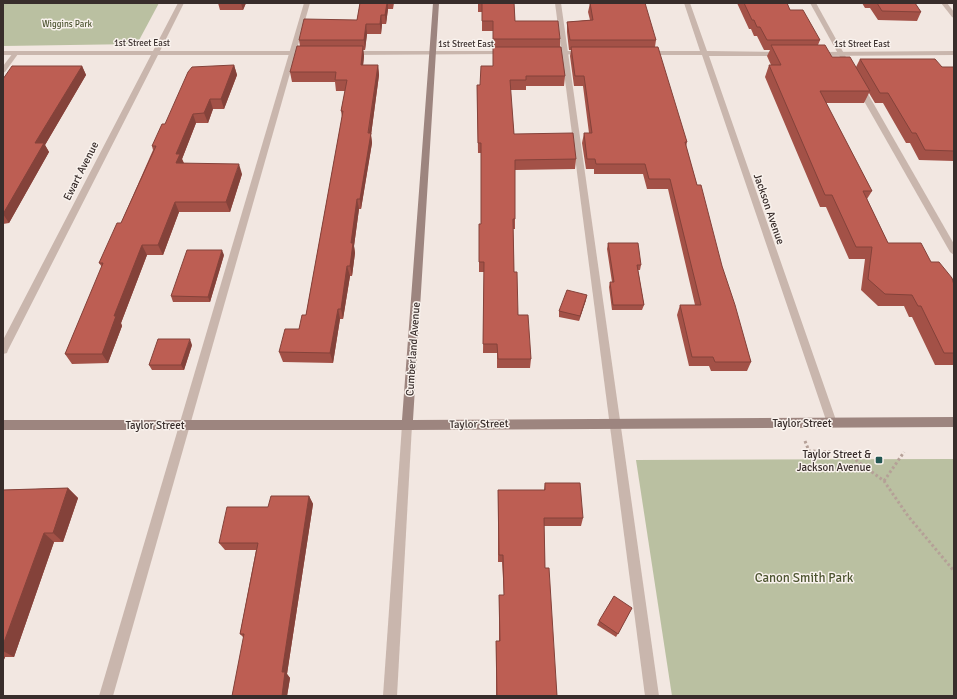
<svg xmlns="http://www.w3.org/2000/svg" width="957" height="699" viewBox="0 0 957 699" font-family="Signika,sans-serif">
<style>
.green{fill:#bac0a1}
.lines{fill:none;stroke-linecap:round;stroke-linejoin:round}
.path{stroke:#b5a097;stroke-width:3;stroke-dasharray:2.5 2.5;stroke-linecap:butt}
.service{fill:#c9b6ad;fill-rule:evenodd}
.minor{fill:#c9b6ad;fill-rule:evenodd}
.tertiary{fill:#c9b6ad;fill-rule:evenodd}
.secondary{fill:#9d857f;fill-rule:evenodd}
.wall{fill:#a35147}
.shaded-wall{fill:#84423a}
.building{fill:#bd5e53;stroke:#84423a}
.poi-dot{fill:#235753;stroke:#f9f2ed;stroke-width:1.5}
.labels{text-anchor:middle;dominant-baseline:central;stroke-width:3;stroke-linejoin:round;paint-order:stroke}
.far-park-label{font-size:9px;fill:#4d5531;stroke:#f9f2ed}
.far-street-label{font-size:9px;fill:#382d2b;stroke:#f9f2ed}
.street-label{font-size:11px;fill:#382d2b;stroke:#f9f2ed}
.poi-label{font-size:11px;fill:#382d2b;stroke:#f9f2ed;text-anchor:end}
.near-park-label{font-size:13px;fill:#4d5531;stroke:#f9f2ed}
</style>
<rect width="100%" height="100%" fill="#f2e7e1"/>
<!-- green -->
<g class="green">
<polygon points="3,3 159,3 137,44 3,46"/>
<polygon points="954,459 954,696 672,696 636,460"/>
</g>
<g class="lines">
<!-- path -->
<g class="path">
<polyline points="805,441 809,451 845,452 884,481 908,516 954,571"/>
<polyline points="884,481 904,452"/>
</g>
<!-- service -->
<g class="service">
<polygon points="304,3 310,3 113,696 99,696"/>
<polygon points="555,3 561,3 659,696 645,696"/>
<polygon points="810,3 816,3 852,68 851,69 846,68"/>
<polygon points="13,53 18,54 5,72 3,73 3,66"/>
<polygon points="857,85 864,87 954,244 954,255 950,252 856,87"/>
</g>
<!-- minor -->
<g class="minor">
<polygon points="178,3 184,3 160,51 308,51 311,53 308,55 158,55 8,350 7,353 3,354 3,340 151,55 3,55 3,51 153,51"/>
<polygon points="684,3 690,3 707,51 782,52 785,54 782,56 709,56 837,423 836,426 832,428 828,426 827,423 702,55 648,55 645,53 648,51 700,51"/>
<polygon points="941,3 947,3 954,12 954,18 952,17"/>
<polygon points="506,51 508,52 508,54 350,55 347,53 350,51"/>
<polygon points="584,51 586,52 586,54 550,55 547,53 550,51"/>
<polygon points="954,51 954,55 818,56 815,54 818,52"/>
</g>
<!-- tertiary -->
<polygon class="tertiary" points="407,420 411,422 412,425 397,696 383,696 402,425 403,422"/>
<!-- secondary -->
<polygon class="secondary" points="433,3 439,3 413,420 954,417 954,427 407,430 3,430 3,420 402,420"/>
</g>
<!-- wall -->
<g class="wall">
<polygon points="218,3 246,3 243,10 220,10"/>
<polygon points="360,3 394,3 393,9 388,9 386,24 382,24 381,34 367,34 365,50 363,50 364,56 363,65 378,65 379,75 371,135 372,143 361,209 359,209 354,246 355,253 352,276 350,276 343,319 340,319 333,363 283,362 279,352 299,329 306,315 342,117 341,111 345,91 336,91 335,82 292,82 290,72 300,46 299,40 357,20"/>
<polygon points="478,3 514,3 515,21 560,39 560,47 565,76 564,86 526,86 526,90 510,90 514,134 576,159 575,169 515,170 515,229 513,229 514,272 518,315 531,359 530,368 497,368 497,353 483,353 484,272 479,272 479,224 481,224 481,153 478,153 477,85 480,85 493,66 493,31 482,31 482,12 478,12"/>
<polygon points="590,3 656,40 655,47 687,142 686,147 697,185 751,362 747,371 711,371 709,366 689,366 677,315 680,305 695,305 668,189 647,189 643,174 594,174 594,169 586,169 582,143 584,133 589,133 583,86 574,86 570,56 571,50 569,50 567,32 567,22 590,20 588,12"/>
<polygon points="737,3 787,3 790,10 820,40 818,45 832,57 856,67 860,59 954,68 954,161 919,160 910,143 906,143 883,103 875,103 869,93 864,103 826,103 872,191 867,199 888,243 931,262 954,285 954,365 935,365 912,317 909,317 904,306 878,306 861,290 865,259 849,259 826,207 820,207 765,77 769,65 771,65 767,56 770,50 764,50 757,36 754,36 751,29 749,29"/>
<polygon points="862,3 915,3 921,12 917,21 878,20 870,8 865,8"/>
<polygon points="234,65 237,75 224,109 213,109 208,123 196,123 182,159 184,163 242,174 230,212 179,212 163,255 147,255 121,323 122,326 108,363 72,364 65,354 102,267 99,263 121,223 153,150 152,146 165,124"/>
<polygon points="82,66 86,75 45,145 49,152 9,223 3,224 3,79"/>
<polygon points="608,243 641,265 640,270 638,270 644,305 642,310 612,310 609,287 610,282 612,282 607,249"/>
<polygon points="224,255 210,302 173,302 171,296"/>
<polygon points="586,300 579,321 559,317 559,311"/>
<polygon points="192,345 184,370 152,370 149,365"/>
<polygon points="545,483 583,518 581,526 544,526 545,568 557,696 496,696 496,641 499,641 499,595 504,595 502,562 498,562 498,490 544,490"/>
<polygon points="68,488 78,498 63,542 54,542 14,657 5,657 3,662 3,490"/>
<polygon points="309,496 313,504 287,674 290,678 287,696 232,696 244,638 240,634 256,550 225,550 219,543 268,507"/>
<polygon points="632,608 616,637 597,625 599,621"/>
</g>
<!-- shaded-wall -->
<g class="shaded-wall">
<polygon points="241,3 246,3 243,10"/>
<polygon points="387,3 388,3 388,9 386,24 385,15"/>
<polygon points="381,15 382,24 381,34 380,24"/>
<polygon points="366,24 367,34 365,50 364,40"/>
<polygon points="363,46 364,56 362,76 361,65"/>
<polygon points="234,65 237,75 224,109 221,99"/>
<polygon points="378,65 379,75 371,135 372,143 361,209 360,199"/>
<polygon points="82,66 86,75 45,145 49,152 9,223 3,214 35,143"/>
<polygon points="210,99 213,109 208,123 204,113"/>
<polygon points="193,114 196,123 182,159 184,164 176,163 176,154"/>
<polygon points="239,164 242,174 230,212 226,202"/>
<polygon points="357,199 359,209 354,246 355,253 352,276 350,266 351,243"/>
<polygon points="175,202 179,212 163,255 158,245"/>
<polygon points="142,245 147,255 121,323 122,326 108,363 102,354 114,316"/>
<polygon points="222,250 224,255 210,302 208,297"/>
<polygon points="347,266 350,276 343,319 341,309"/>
<polygon points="587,295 586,300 579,321 580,316"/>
<polygon points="338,309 340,319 333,363 330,353"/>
<polygon points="190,339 192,345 184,370 181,365"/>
<polygon points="68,488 78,498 63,542 53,533"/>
<polygon points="309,496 313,504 287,674 290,678 287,696 282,696 282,672"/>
<polygon points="44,533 54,542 14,657 3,651 3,645"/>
<polygon points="3,656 5,657 3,662"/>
</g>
<!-- building -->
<g class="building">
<polygon points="360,3 387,3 385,15 381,15 380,24 366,24 364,40 299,40 304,19 357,20"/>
<polygon points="482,3 514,3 515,21 558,21 560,39 493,39 493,21 482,21"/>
<polygon points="590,3 645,3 656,40 570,40 567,22 593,20"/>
<polygon points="744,3 787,3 790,10 803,10 820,40 767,40 760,27 757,27 754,20 752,20"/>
<polygon points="877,3 915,3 921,12 882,11"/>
<polygon points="771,45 825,45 832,57 850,57 870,91 820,91 872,191 863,191 888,243 921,243 931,262 939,262 952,278 954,285 954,353 944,353 921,306 918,306 912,295 885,294 868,279 872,247 856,247 832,195 825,195 769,65 781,65"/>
<polygon points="297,46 363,46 361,65 378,65 368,133 371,133 360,199 357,199 351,243 353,243 350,266 347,266 341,309 338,309 330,353 279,352 285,329 299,329 302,315 306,315 343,111 341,111 347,80 335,80 336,72 290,72"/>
<polygon points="493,47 561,47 565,76 526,76 526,80 510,80 514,134 573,133 576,159 515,160 515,219 513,219 514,272 517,272 518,315 528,315 531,359 498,359 497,344 483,344 484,262 479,262 479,224 481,224 481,143 478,143 477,85 480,85 481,66 493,66"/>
<polygon points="571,47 658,47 687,142 685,142 697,185 701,185 722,266 735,305 751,362 715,362 713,357 692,357 680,305 701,305 670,179 649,179 645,164 596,164 595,159 587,159 584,133 592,133 584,76 575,76"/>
<polygon points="860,59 935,59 942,67 953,67 954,68 954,151 925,150 916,133 912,133 888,93 880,93"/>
<polygon points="234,65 221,99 210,99 204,113 193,114 176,154 180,154 176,163 239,164 226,202 175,202 158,245 142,245 114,316 116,316 102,354 65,354 103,263 99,263 117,223 121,223 156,146 152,146 162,124 165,124 188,72 192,67"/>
<polygon points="12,66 82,66 35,143 44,143 3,214 3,79"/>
<polygon points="608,243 638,243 641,265 637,265 644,305 613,305 610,282 614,282"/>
<polygon points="187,250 222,250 208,297 171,296"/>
<polygon points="567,290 587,295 580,316 559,311"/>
<polygon points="158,339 190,339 181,365 149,365"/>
<polygon points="545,483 580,483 583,518 544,518 545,568 549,568 557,696 497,696 496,641 500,641 499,595 504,595 503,555 499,555 498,490 545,490"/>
<polygon points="68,488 53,533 44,533 3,645 3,490"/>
<polygon points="271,496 309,496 282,672 285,672 282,696 232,696 244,634 240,634 258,543 219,543 227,507 268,507"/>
<polygon points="614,596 632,608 618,634 599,621"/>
</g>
<!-- markers -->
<rect class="poi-dot" x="875" y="456" width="8" height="8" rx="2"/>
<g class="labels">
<!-- far-park labels -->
<g class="far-park-label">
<text x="67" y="24">Wiggins Park</text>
</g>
<!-- far-street labels -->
<g class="far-street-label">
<text x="142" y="43">1st Street East</text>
<text x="466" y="44">1st Street East</text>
<text x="862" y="44">1st Street East</text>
</g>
<!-- street labels -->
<g class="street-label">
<text transform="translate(81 171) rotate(-63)">Ewart Avenue</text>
<text transform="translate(769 209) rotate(71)">Jackson Avenue</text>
<text transform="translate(413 349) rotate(-86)">Cumberland Avenue</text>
<text x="802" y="423">Taylor Street</text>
<text transform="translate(479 424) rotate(-1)">Taylor Street</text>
<text x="155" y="425">Taylor Street</text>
</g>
<!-- poi labels -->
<g class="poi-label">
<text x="871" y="454">Taylor Street &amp;<tspan x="871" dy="13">Jackson Avenue</tspan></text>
</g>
<!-- near-park labels -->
<g class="near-park-label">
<text x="804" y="578">Canon Smith Park</text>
</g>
</g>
<!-- border -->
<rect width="957" height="699" fill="none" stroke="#382d2b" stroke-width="8"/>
</svg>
